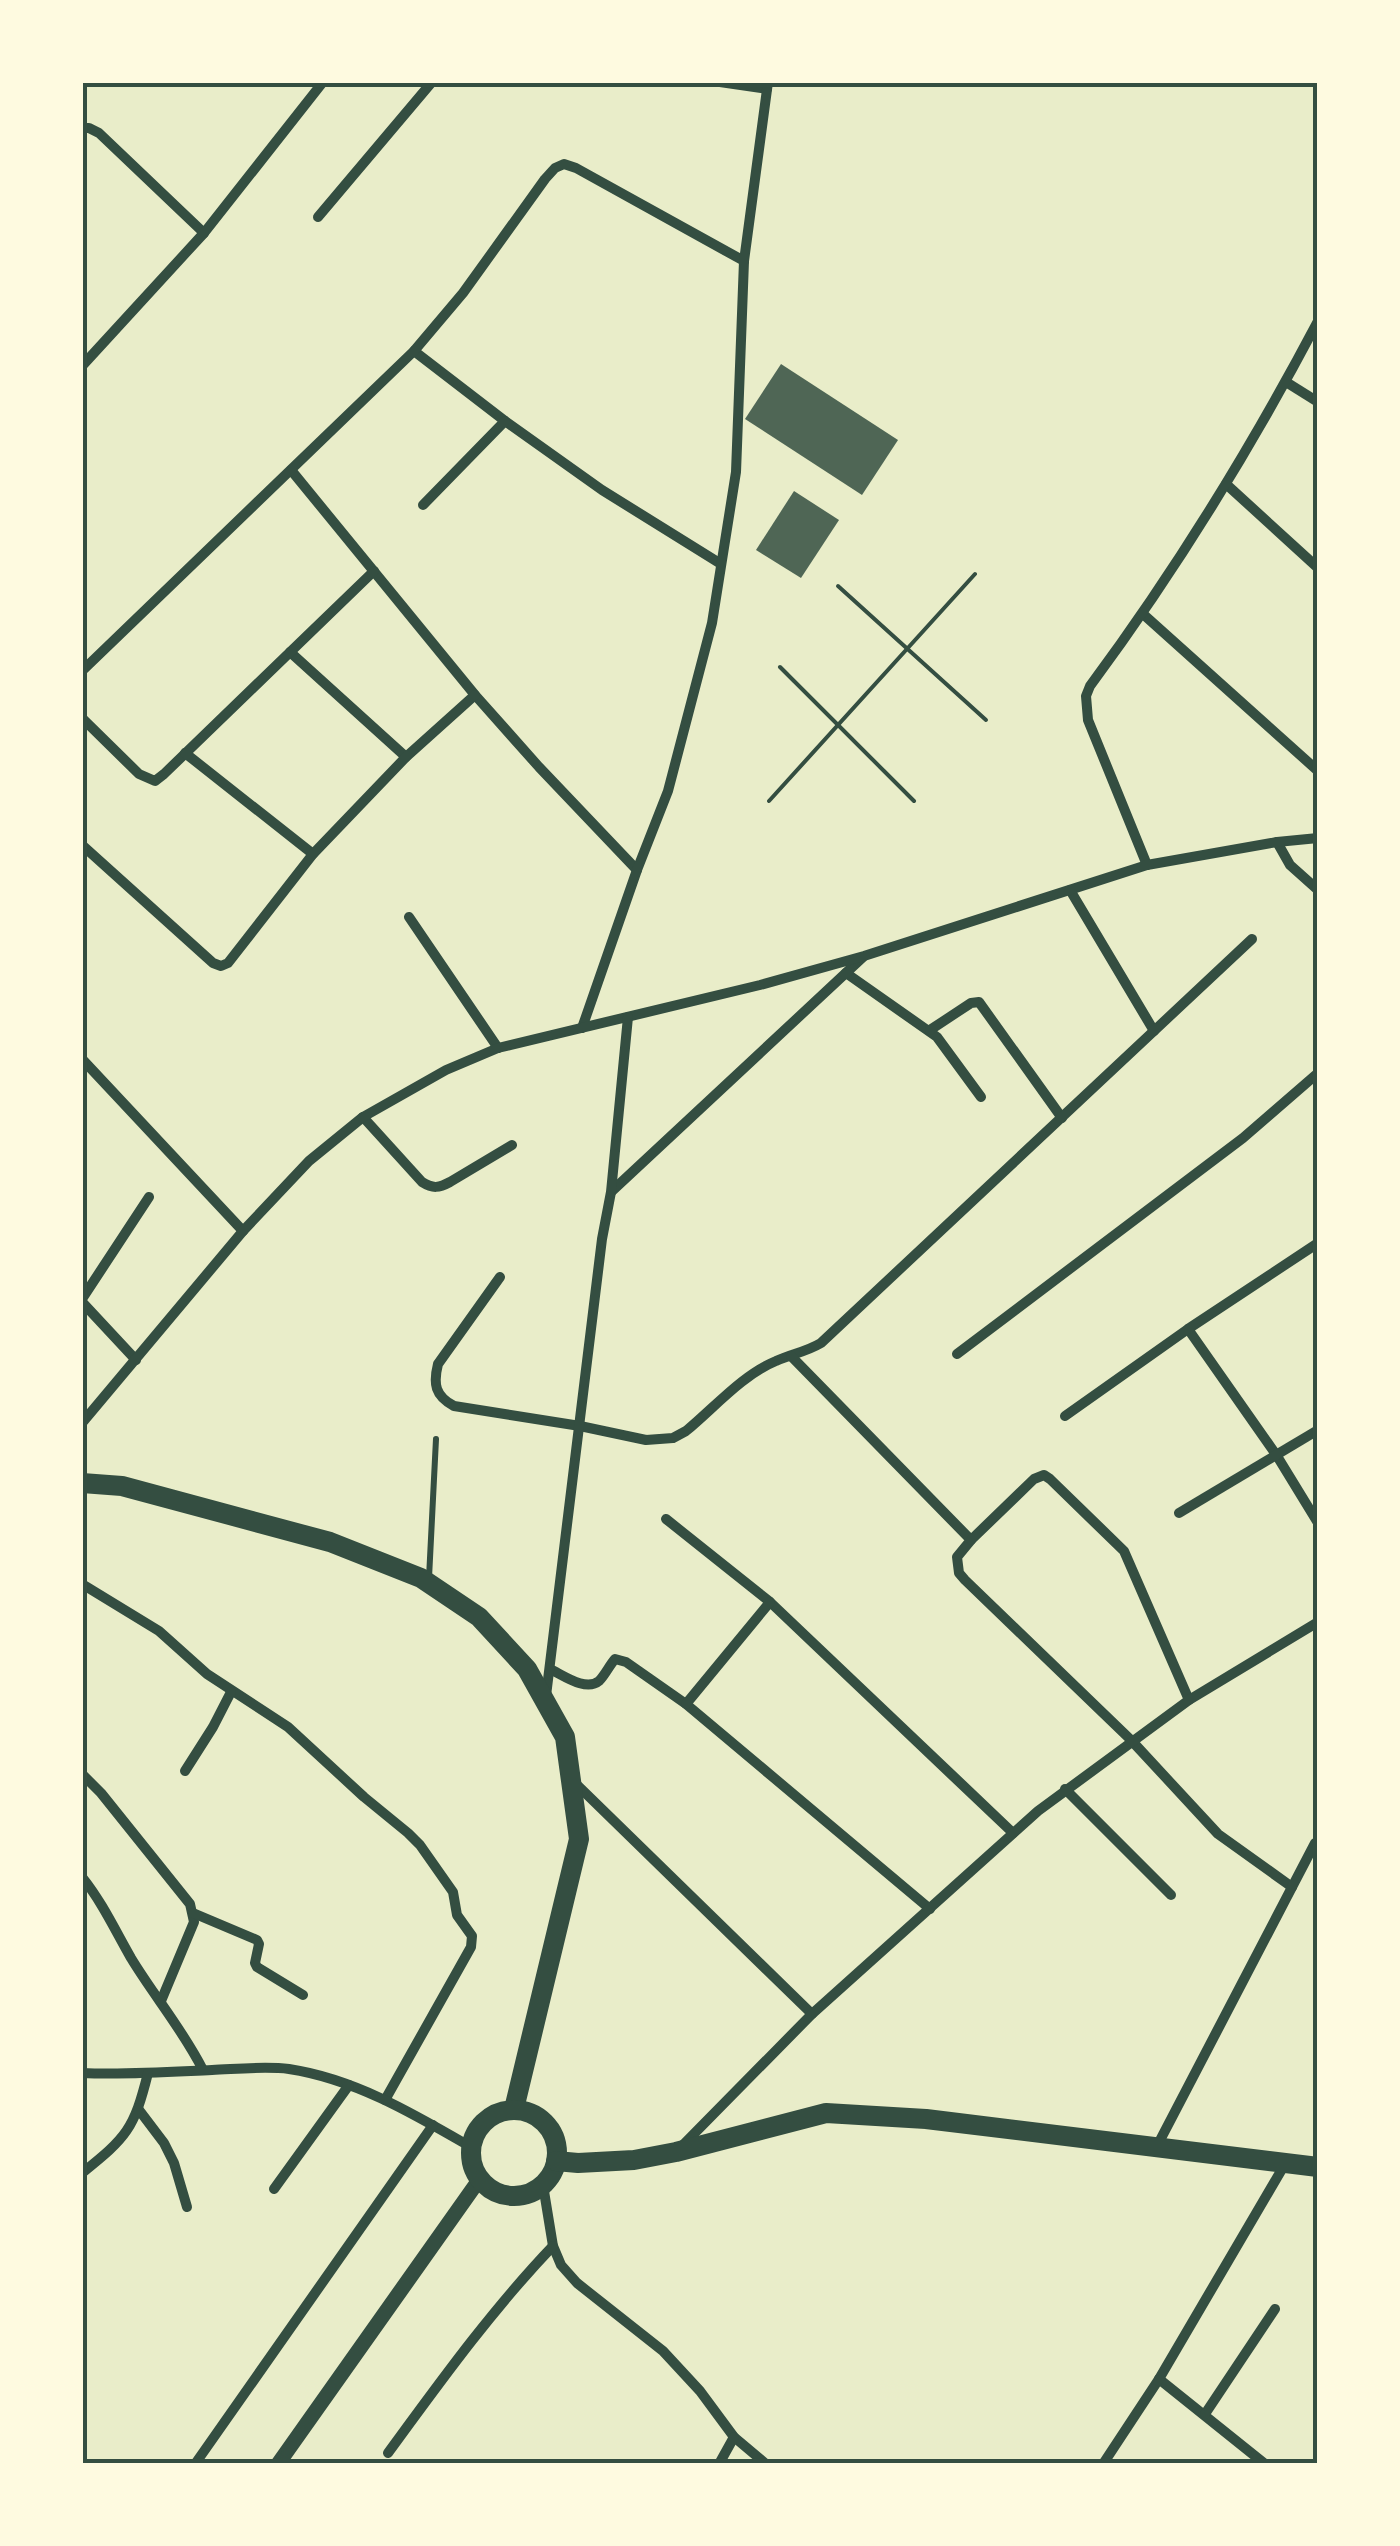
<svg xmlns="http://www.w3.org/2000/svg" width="1400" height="2546" viewBox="0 0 1400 2546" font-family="Literata,serif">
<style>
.building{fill:#4f6655}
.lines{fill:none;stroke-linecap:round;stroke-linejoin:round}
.path{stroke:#344e41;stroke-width:4}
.service{stroke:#344e41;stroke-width:6}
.minor{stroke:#344e41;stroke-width:10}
.tertiary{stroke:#344e41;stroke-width:15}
.trunk{stroke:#344e41;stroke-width:20}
.neatline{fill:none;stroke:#344e41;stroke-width:4}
</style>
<rect width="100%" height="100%" fill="#e9edc9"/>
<!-- building -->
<g class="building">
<polygon points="781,364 898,440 862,495 745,419"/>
<polygon points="794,491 839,520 801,578 756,550"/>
</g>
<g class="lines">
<!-- path -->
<g class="path">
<polyline points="838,586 986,720"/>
<polyline points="780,667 914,801"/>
<polyline points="769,801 975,574"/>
</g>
<!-- service -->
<polyline class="service" points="429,1578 436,1439"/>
<!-- minor -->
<g class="minor">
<polyline points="720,82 767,89"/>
<polyline points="82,128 89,128 99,133 204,233"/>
<polyline points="318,217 432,82"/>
<polyline points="414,351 505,421 602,490 721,564"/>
<polyline points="82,366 204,233 323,82"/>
<polyline points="1286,382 1318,402"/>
<polyline points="291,470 475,695 539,767 637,870"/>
<polyline points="1226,484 1318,568"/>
<polyline points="423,505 505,421"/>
<polyline points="1143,614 1318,771"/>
<polyline points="290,652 406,757"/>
<polyline points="82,671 414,351 463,293 545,179 555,168 564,164 576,168 744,261"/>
<polyline points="82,718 139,774 155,781 164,774 374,571"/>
<polyline points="185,753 313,854"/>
<polyline points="1277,842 1290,865 1318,890"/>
<polyline points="82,845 213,963 221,966 228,963 313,854 406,757 475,695"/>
<path d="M1147,865L1088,720L1086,696L1090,686C1176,570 1251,448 1318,321"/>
<polyline points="1070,890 1154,1031"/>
<polyline points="409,917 498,1048"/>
<polyline points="846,973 937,1037 981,1097"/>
<polyline points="582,1028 637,870 668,791 712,623 736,472 744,261 768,82"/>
<polyline points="930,1030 971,1003 979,1002 1062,1118"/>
<polyline points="82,1059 243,1231"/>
<path d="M363,1117L422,1182C433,1189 439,1188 450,1182L512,1145"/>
<polyline points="612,1191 863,957"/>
<path d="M500,1277L438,1364C433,1384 435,1396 454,1406L580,1426L646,1440L673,1438L686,1431C714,1408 742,1375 776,1361C791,1354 806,1352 821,1343L1252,939"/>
<polyline points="82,1299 149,1197"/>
<polyline points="82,1302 136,1360"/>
<polyline points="1188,1329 1277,1456 1318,1523"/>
<polyline points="957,1354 1243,1138 1318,1073"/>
<polyline points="791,1356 971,1540 957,1557 959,1573 965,1580 1131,1740 1218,1834 1292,1887"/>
<polyline points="1065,1416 1188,1329 1318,1243"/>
<polyline points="82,1423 243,1231 309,1161 363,1117 446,1070 498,1048 760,985 864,956 1147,865 1277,842 1318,838"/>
<polyline points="1179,1513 1318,1430"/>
<polyline points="666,1519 770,1602 1013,1833"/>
<polyline points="971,1540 1034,1479 1044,1475 1050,1479 1124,1551 1189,1700"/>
<polyline points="82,1584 159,1631 207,1674 288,1727 364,1797 408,1833 420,1845 453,1892 457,1915 472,1936 471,1947 385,2100"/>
<path d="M550,1669C563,1675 586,1692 599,1681C605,1675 609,1666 615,1659L626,1662L686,1704L930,1909"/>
<polyline points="546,1696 602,1239 611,1192 628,1017"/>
<polyline points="686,1704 770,1602"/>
<polyline points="185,1771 213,1727 231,1692"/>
<polyline points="82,1774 101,1793 190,1904 194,1922 161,2001"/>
<polyline points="573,1781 812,2014"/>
<polyline points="1065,1789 1171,1895"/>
<path d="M82,1877C102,1902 115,1930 131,1958C154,1996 183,2030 203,2070"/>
<polyline points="193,1913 257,1940 259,1944 255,1963 257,1967 303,1995"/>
<path d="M82,2073C126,2075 169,2072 212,2070C237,2069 264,2066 289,2069C355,2079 414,2114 471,2147"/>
<polyline points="139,2110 164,2143 174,2163 187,2207"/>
<polyline points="680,2148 812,2014 1038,1811 1189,1700 1318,1622"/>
<polyline points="1156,2148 1315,1843"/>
<path d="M82,2173C127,2137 134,2129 148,2073"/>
<polyline points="543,2185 553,2246 561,2265 577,2283 663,2351 700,2391 734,2437 766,2464"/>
<polyline points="274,2189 349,2085"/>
<polyline points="1159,2379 1265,2464"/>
<polyline points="1205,2414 1275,2309"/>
<path d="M388,2453C440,2382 491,2311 553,2246"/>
<polyline points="195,2464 433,2125"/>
<polyline points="719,2464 734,2437"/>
<polyline points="1103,2464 1159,2379 1285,2164"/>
</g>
<!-- tertiary -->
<polyline class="tertiary" points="278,2464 479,2180"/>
<!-- trunk -->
<g class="trunk">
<polyline points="82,1483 122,1486 330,1542 421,1578 479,1617 527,1669 565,1737 579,1839 514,2109"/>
<circle cx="514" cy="2153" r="43"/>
<polyline points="556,2161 578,2163 634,2160 676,2152 826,2113 926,2119 1318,2167"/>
</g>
</g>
<!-- border -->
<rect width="1400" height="2546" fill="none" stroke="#fefae0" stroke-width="170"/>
<rect x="85" y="85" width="1230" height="2376" class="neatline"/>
</svg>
